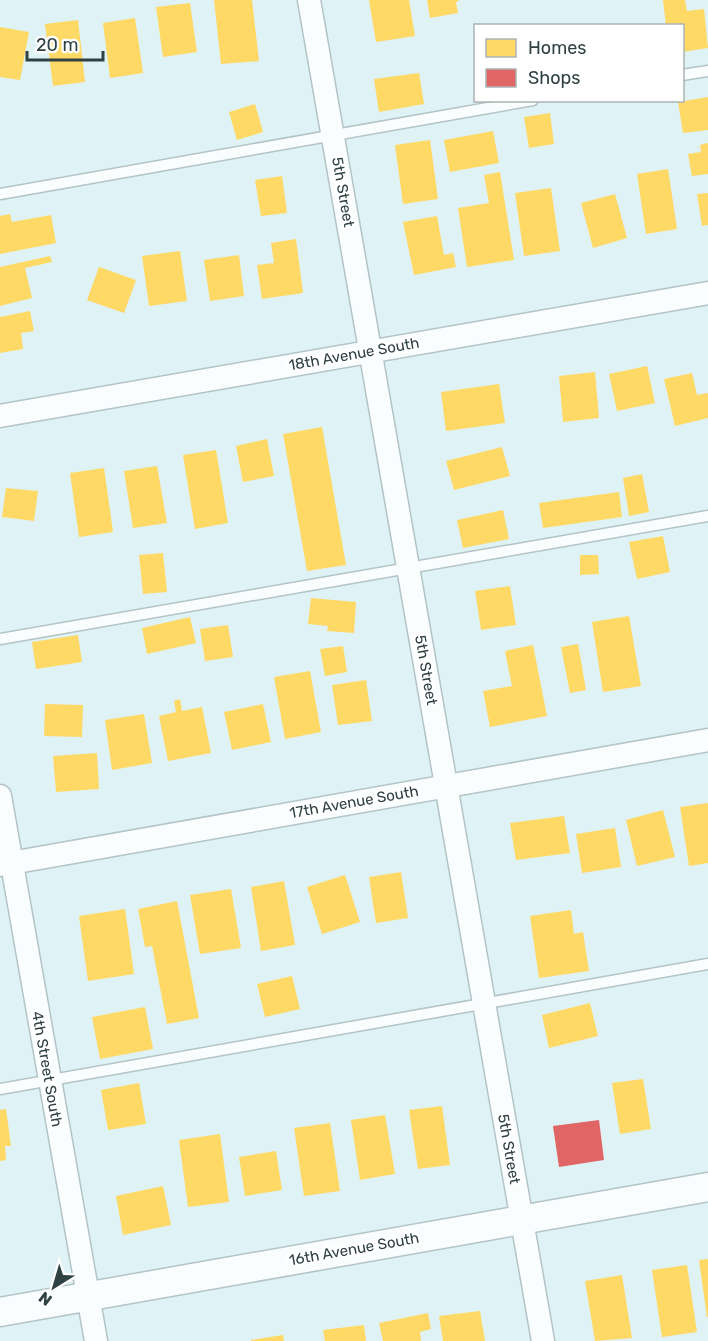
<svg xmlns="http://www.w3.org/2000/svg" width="708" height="1341" viewBox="0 0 708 1341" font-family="Rubik,sans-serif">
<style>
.homes{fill:#ffd966}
.shops{fill:#e06666}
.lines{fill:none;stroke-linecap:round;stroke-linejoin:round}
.service-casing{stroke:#b4c4c6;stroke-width:13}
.minor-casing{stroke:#b4c4c6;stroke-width:25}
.tertiary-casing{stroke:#b4c4c6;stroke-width:31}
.service{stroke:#fafdfe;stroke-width:10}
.minor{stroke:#fafdfe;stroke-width:22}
.tertiary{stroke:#fafdfe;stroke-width:28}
.labels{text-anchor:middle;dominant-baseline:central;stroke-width:6;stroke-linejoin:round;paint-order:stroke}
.street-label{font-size:15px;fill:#2f4143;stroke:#fff}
</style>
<rect width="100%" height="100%" fill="#dff2f5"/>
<!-- homes -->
<g class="homes">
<polygon points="214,0 252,0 259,61 221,64"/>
<polygon points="369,0 409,0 415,36 376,42"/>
<polygon points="427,0 460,0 456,2 458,13 430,18"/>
<polygon points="663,0 685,0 687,11 704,9 708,48 682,52 682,26 666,26"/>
<polygon points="190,3 197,52 163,57 156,7"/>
<polygon points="135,18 143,73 110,78 103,23"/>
<polygon points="78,20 85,82 53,86 45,24"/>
<polygon points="0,27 29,32 20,80 0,77"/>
<polygon points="419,73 424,104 379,112 374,79"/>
<polygon points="708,97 708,130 683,133 678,102"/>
<polygon points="255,104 263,132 237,140 229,112"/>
<polygon points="550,113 554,144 529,148 524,117"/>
<polygon points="493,131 499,163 450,172 444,140"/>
<polygon points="430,140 438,199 403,204 395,145"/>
<polygon points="708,143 708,174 692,176 688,154 701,152 700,145"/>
<polygon points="668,169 677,229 646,234 637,174"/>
<polygon points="500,172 514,260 467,267 458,208 489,203 484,175"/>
<polygon points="282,176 287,213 261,216 255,180"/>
<polygon points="551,188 560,251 524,256 515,193"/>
<polygon points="708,193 708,225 702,226 697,194"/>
<polygon points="615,194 627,238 593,248 581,203"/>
<polygon points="10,214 12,222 51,215 56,243 0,254 0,216"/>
<polygon points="437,216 444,255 453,253 456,267 414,275 403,222"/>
<polygon points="296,239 303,293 262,299 257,265 274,263 271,243"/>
<polygon points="180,251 187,301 149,306 142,256"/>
<polygon points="239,255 244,296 210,301 204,260"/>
<polygon points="50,256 52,262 25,268 32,298 0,306 0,267"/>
<polygon points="99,267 136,280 124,313 87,300"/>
<polygon points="30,311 34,331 21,333 23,349 0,353 0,317"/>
<polygon points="647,366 655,403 617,411 609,374"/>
<polygon points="595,372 599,418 563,422 559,376"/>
<polygon points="692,373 697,395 708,393 708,418 675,426 664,379"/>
<polygon points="499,384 505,423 446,431 441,392"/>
<polygon points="322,427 346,565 307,571 283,434"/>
<polygon points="267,439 274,476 243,482 236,446"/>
<polygon points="502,447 510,476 454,490 446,461"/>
<polygon points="216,450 228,523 195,529 183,455"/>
<polygon points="157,466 167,523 133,528 124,471"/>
<polygon points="104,468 113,532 79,537 70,473"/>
<polygon points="642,474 649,512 629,516 623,478"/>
<polygon points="6,488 38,491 34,521 2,517"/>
<polygon points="619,492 622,517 543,528 539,503"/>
<polygon points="503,510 509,539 463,548 457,520"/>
<polygon points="663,536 670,572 637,579 629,542"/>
<polygon points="163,553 167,592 143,594 139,555"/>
<polygon points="580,555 598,555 599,574 580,575"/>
<polygon points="510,586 516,625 481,630 475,591"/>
<polygon points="311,598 356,602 354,633 327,631 328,626 308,624"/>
<polygon points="629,616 641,686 603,692 592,622"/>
<polygon points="190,617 196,643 147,654 142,628"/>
<polygon points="228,625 233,657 205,661 200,629"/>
<polygon points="78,635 82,662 36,669 32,642"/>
<polygon points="578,644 586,690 570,693 561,647"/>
<polygon points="533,645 547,716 490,727 483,691 512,686 505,651"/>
<polygon points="343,646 347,672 325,676 320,649"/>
<polygon points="310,671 321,732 285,739 274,677"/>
<polygon points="366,680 372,721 338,725 332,685"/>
<polygon points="180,699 182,711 202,707 211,753 168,761 159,716 176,712 174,701"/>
<polygon points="45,704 83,705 82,737 44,736"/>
<polygon points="263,704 271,742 232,750 224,712"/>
<polygon points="144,714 152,763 112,770 105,720"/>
<polygon points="97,753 99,789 56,792 53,756"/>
<polygon points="708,803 708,863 689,866 680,807"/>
<polygon points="663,810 675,857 637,866 626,820"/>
<polygon points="564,816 570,853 516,860 510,823"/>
<polygon points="615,828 621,867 582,873 576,834"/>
<polygon points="401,872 408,918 376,923 369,877"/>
<polygon points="345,875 360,922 322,934 307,887"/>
<polygon points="284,881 295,945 261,951 251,887"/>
<polygon points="231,889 241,948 200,954 190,895"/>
<polygon points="177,901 199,1018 167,1024 152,946 145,947 138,909"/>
<polygon points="125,909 134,974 88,981 79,916"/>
<polygon points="571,910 574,934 583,932 589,971 539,978 530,916"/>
<polygon points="292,976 300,1009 265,1017 257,984"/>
<polygon points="590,1003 598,1036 549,1048 542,1015"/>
<polygon points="145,1007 153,1049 100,1059 92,1017"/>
<polygon points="643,1079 651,1129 620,1134 612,1083"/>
<polygon points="139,1083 146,1124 108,1130 101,1090"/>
<polygon points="442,1106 450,1165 418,1169 409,1110"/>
<polygon points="6,1109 11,1146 5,1146 6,1160 0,1161 0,1110"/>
<polygon points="385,1115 395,1174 360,1180 351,1120"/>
<polygon points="330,1123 340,1191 304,1196 294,1128"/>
<polygon points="220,1134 229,1202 188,1207 179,1140"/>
<polygon points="276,1151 282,1190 245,1196 239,1157"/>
<polygon points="163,1186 171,1225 123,1235 116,1196"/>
<polygon points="708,1259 708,1317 707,1317 699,1260"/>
<polygon points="687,1265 697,1332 662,1337 652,1270"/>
<polygon points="622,1275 632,1338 595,1341 585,1281"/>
<polygon points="480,1311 485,1341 443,1341 439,1316"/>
<polygon points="428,1313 431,1329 420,1332 421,1341 383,1341 379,1323"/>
<polygon points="364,1325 366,1341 325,1341 323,1330"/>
<polygon points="283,1335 284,1341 251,1341 251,1340"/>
</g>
<!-- shops -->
<polygon class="shops" points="599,1120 604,1160 559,1167 553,1126"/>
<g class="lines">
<!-- service casing -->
<g class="service-casing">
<g id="service">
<polyline points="682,75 708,71"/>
<polyline points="0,194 533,100"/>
<polyline points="0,639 708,516"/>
<polyline points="0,1089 708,964"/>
</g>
</g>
<!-- minor casing -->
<g class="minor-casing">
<g id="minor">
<polyline points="309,0 543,1341"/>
<polyline points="0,416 708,293"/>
<polyline points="0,796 96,1341"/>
<polyline points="0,865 708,740"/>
</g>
</g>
<!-- tertiary casing -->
<g class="tertiary-casing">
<polyline id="tertiary" points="0,1312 708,1187"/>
</g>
<!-- service -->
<use href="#service" class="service"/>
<!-- minor -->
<use href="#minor" class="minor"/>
<!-- tertiary -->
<use href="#tertiary" class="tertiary"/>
</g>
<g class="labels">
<!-- street labels -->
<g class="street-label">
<text transform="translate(343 192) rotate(80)">5th Street</text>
<text transform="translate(354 354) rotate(-10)">18th Avenue South</text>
<text transform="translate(426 670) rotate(80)">5th Street</text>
<text transform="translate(354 802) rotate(-10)">17th Avenue South</text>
<text transform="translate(47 1069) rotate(80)">4th Street South</text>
<text transform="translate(509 1149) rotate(80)">5th Street</text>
<text transform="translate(354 1249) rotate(-10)">16th Avenue South</text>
</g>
</g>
<!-- legend -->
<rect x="474" y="24" width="210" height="78" fill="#ffffff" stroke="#acb3b4" stroke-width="1.5"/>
<rect x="486" y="39" width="30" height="18" fill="#ffd966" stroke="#acb3b4" stroke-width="1.5"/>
<text x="528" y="54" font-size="18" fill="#2f4143">Homes</text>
<rect x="486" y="69" width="30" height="18" fill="#e06666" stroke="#acb3b4" stroke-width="1.5"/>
<text x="528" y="84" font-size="18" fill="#2f4143">Shops</text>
<!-- north arrow -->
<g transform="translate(54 1287) rotate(217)" stroke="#ffffff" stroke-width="4.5" paint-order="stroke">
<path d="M0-4.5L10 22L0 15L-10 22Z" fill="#2f4143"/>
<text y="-9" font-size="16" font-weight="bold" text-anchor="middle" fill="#2f4143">N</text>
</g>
<!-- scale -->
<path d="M27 51v9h76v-9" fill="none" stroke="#2f4143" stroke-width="3"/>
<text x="36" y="51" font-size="18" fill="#2f4143" stroke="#ffffff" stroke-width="4.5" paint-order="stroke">20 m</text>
</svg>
